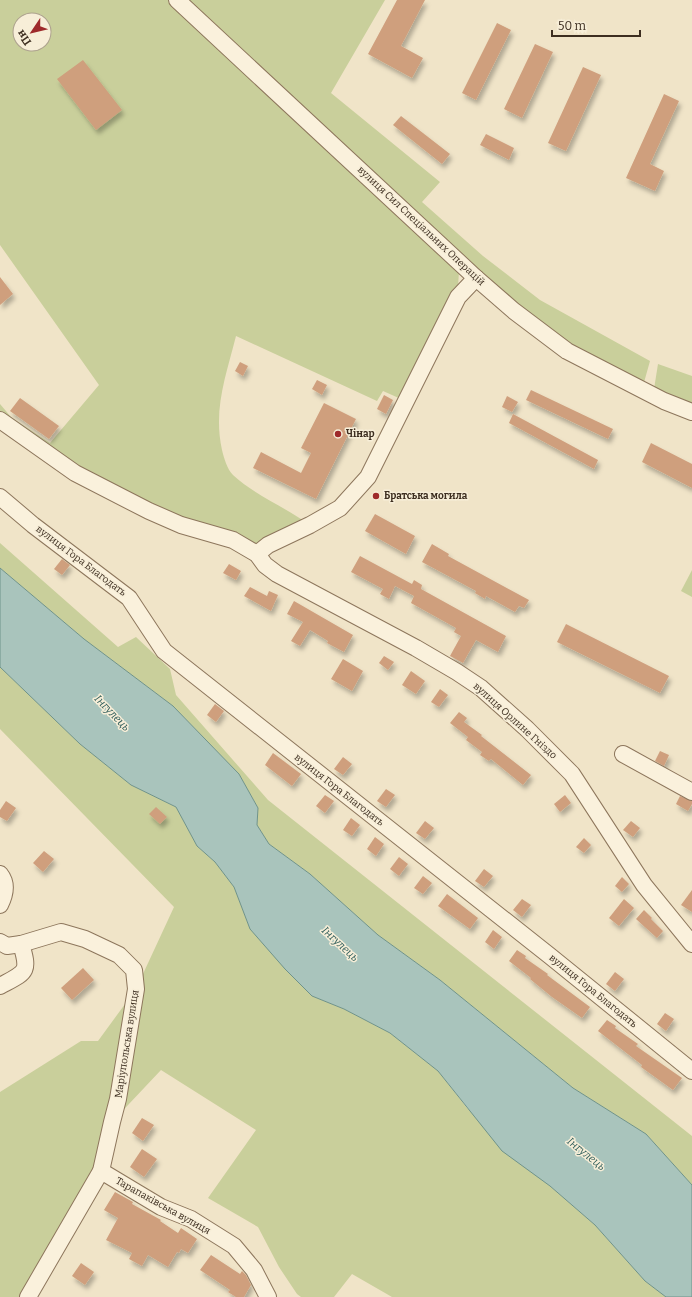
<svg xmlns="http://www.w3.org/2000/svg" width="692" height="1297" viewBox="0 0 692 1297" font-family="Bitter,serif">
<style>
.green{fill:#c9cf9b;fill-rule:evenodd}
.water{fill:#a9c4bc;stroke:#6f938a}
.building{fill:#cf9f7d;filter:url(#shadow)}
.lines{fill:none;stroke-linecap:round;stroke-linejoin:round}
.minor-casing{stroke:#8d765c;stroke-width:18}
.minor{stroke:#faf1dc;stroke-width:16}
.poi-dot{fill:#9e2a2b;stroke:#f7eed8;stroke-width:1.5}
.labels{text-anchor:middle;dominant-baseline:central;stroke-width:3;stroke-linejoin:round;paint-order:stroke}
.street-label{font-size:10px;fill:#3d2e20;stroke:#f7eed8}
.poi-label{font-size:10px;font-weight:bold;fill:#3d2e20;stroke:#f7eed8;text-anchor:start}
.water-label{font-size:11px;font-style:italic;fill:#2f5d5a;stroke:#f7eed8}
</style>
<defs>
<filter id="shadow"><feDropShadow dx="2.5" dy="4.5" stdDeviation="2" flood-color="#0004"/></filter>
</defs>
<rect width="100%" height="100%" fill="#f0e4c8"/>
<!-- green -->
<g class="green">
<path d="M0,0H171L459,271L458,287L401,399L383,391L377,401L236,336C226,376 213,409 222,450C224,458 227,469 233,475C256,496 285,507 310,525L257,554L149,511L0,420V404L11,417L50,443L99,385L0,245ZM20,20H44V44H20Z"/>
<polygon points="177,0 385,0 331,93 440,182 422,202 483,256 540,300 650,361 643,386 570,347 516,308"/>
<polygon points="658,364 692,376 692,406 654,389"/>
<polygon points="0,543 118,647 136,637 170,669 176,695 268,800 692,1136 692,1185 646,1134 573,1088 440,980 378,935 310,874 269,844 257,825 258,808 239,774 173,706 84,639 0,568"/>
<polygon points="692,570 692,597 681,591"/>
<polygon points="0,667 80,744 131,785 176,807 197,846 215,862 234,887 250,929 312,996 344,1009 390,1033 438,1071 467,1108 550,1186 595,1225 645,1281 666,1297 392,1297 352,1274 334,1297 301,1297 297,1294 279,1267 258,1227 208,1198 256,1130 161,1070 112,1122 101,1171 28,1297 0,1297 0,1092 81,1041 98,1041 136,989 174,907 0,729"/>
</g>
<!-- water -->
<polygon class="water" points="0,568 84,639 173,706 239,774 258,808 257,825 269,844 310,874 378,935 440,980 573,1088 646,1134 692,1185 692,1297 666,1297 645,1281 595,1225 550,1186 502,1151 438,1071 390,1033 344,1009 312,996 285,969 250,929 234,887 215,862 197,846 176,807 131,785 80,744 0,667"/>
<!-- building -->
<g class="building">
<polygon points="397,0 425,0 401,46 423,58 412,78 368,54"/>
<polygon points="497,23 511,30 476,100 462,93"/>
<polygon points="535,44 553,52 522,118 504,109"/>
<polygon points="83,60 122,110 96,130 57,79"/>
<polygon points="583,67 601,75 566,151 548,143"/>
<polygon points="664,94 679,101 650,164 664,171 655,191 626,178"/>
<polygon points="401,116 450,154 442,164 393,125"/>
<polygon points="486,134 514,148 509,160 480,145"/>
<polygon points="0,277 13,294 0,305"/>
<polygon points="240,362 248,366 243,376 235,371"/>
<polygon points="317,380 327,385 322,395 312,389"/>
<polygon points="531,390 613,429 608,439 526,400"/>
<polygon points="384,395 393,400 386,414 377,409"/>
<polygon points="507,396 518,402 512,412 502,407"/>
<polygon points="20,398 59,426 49,439 10,411"/>
<polygon points="324,403 356,419 316,499 253,468 261,452 301,473 311,453 301,448"/>
<polygon points="513,414 598,460 594,469 509,423"/>
<polygon points="651,443 692,464 692,488 642,462"/>
<polygon points="375,514 415,536 406,554 365,531"/>
<polygon points="432,544 449,554 448,556 529,600 524,608 519,606 515,612 486,596 485,599 475,593 476,591 422,562"/>
<polygon points="360,556 412,584 414,580 422,585 421,589 506,636 498,652 476,640 463,663 450,656 461,636 454,632 456,628 411,603 414,596 395,586 389,599 380,594 383,589 351,572"/>
<polygon points="62,559 70,565 62,575 54,569"/>
<polygon points="229,564 241,571 236,580 223,573"/>
<polygon points="250,587 267,596 269,591 278,595 271,611 244,596"/>
<polygon points="294,601 353,635 344,652 327,643 328,641 310,630 300,646 291,641 303,622 287,614"/>
<polygon points="566,624 669,676 660,693 557,642"/>
<polygon points="384,656 394,662 388,670 379,663"/>
<polygon points="343,659 363,671 352,691 331,679"/>
<polygon points="411,671 425,681 416,694 402,685"/>
<polygon points="440,689 448,695 439,707 431,702"/>
<polygon points="215,704 224,711 216,722 207,715"/>
<polygon points="459,712 467,718 464,722 482,735 481,736 531,775 523,785 491,759 489,761 480,755 482,752 466,740 468,737 450,723"/>
<polygon points="660,751 669,755 664,766 655,761"/>
<polygon points="273,753 301,774 292,786 265,765"/>
<polygon points="343,757 352,764 343,775 334,769"/>
<polygon points="386,789 395,795 386,807 377,801"/>
<polygon points="325,795 334,801 325,813 316,806"/>
<polygon points="565,795 571,803 560,812 554,804"/>
<polygon points="680,796 692,801 692,804 688,811 676,804"/>
<polygon points="6,801 16,808 7,821 0,817 0,810"/>
<polygon points="156,807 167,817 160,824 149,814"/>
<polygon points="351,818 360,825 352,836 343,830"/>
<polygon points="425,821 434,828 425,839 416,833"/>
<polygon points="631,821 640,828 633,837 623,830"/>
<polygon points="375,837 384,844 376,856 367,849"/>
<polygon points="584,838 591,845 584,853 576,847"/>
<polygon points="44,851 54,859 43,872 33,863"/>
<polygon points="399,857 408,864 399,876 390,869"/>
<polygon points="484,869 493,876 484,887 475,881"/>
<polygon points="423,876 432,883 423,894 414,888"/>
<polygon points="622,877 629,884 622,892 615,886"/>
<polygon points="692,890 692,912 681,905"/>
<polygon points="447,894 478,918 470,929 438,906"/>
<polygon points="522,899 531,905 522,917 513,910"/>
<polygon points="624,899 634,908 619,926 609,918"/>
<polygon points="644,910 652,918 651,919 663,931 657,938 636,919"/>
<polygon points="493,930 502,937 494,949 485,942"/>
<polygon points="517,950 526,956 525,958 548,974 547,975 590,1007 582,1018 552,997 530,979 531,978 509,961"/>
<polygon points="83,968 94,980 72,1000 61,988"/>
<polygon points="615,972 624,979 615,991 606,984"/>
<polygon points="665,1013 674,1019 666,1031 657,1024"/>
<polygon points="607,1020 616,1026 615,1028 638,1044 636,1046 682,1078 673,1090 641,1067 642,1065 598,1031"/>
<polygon points="142,1118 154,1125 143,1141 132,1133"/>
<polygon points="142,1149 157,1159 144,1177 130,1167"/>
<polygon points="115,1192 133,1202 132,1204 161,1220 160,1221 178,1233 181,1228 197,1239 188,1253 181,1249 179,1253 177,1252 168,1267 148,1255 142,1266 129,1259 132,1253 106,1240 118,1218 104,1210"/>
<polygon points="211,1255 240,1274 242,1271 246,1275 251,1285 244,1297 236,1297 228,1292 230,1290 200,1270"/>
<polygon points="81,1263 94,1272 85,1285 72,1276"/>
</g>
<g class="lines">
<!-- minor casing -->
<g class="minor-casing">
<g id="minor">
<polyline points="177,0 476,278 514,311 567,351 664,401 692,412"/>
<polyline points="0,420 75,473 149,511 181,525 233,540 257,554 265,565 277,574 416,648 457,672 481,688 527,729 572,774 644,885 692,944"/>
<polyline points="0,497 33,525 129,598 164,651 550,956 692,1071"/>
<polyline points="257,554 268,545 310,525 340,508 368,477 458,297 476,278"/>
<polyline points="623,754 692,792"/>
<path d="M0,874C8,884 5,895 0,905"/>
<polyline points="0,942 7,946 21,944 61,932 85,939 119,955 134,970 136,989 118,1099 112,1122 101,1171 28,1297"/>
<path d="M0,986C26,972 30,973 21,944"/>
<polyline points="101,1171 161,1207 191,1219 234,1246 254,1270 268,1297"/>
</g>
</g>
<!-- minor -->
<use href="#minor" class="minor"/>
</g>
<!-- markers -->
<g class="poi-dot">
<circle cx="338" cy="434" r="4"/>
<circle cx="376" cy="496" r="4"/>
</g>
<g class="labels">
<!-- street labels -->
<g class="street-label">
<text transform="translate(421 226) rotate(43)">вулиця Сил Спеціальних Операцій</text>
<text transform="translate(81 561) rotate(37)">вулиця Гора Благодать</text>
<text transform="translate(515 721) rotate(42)">вулиця Орлине Гніздо</text>
<text transform="translate(339 790) rotate(38)">вулиця Гора Благодать</text>
<text transform="translate(593 991) rotate(39)">вулиця Гора Благодать</text>
<text transform="translate(127 1044) rotate(-81)">Маріупольська вулиця</text>
<text transform="translate(163 1206) rotate(29)">Тарапаківська вулиця</text>
</g>
<!-- poi labels -->
<g class="poi-label">
<text x="346" y="434">Чінар</text>
<text x="384" y="496">Братська могила</text>
</g>
<!-- water labels -->
<g class="water-label">
<text transform="translate(112 713) rotate(46)">Інгулець</text>
<text transform="translate(340 944) rotate(43)">Інгулець</text>
<text transform="translate(586 1154) rotate(39)">Інгулець</text>
</g>
</g>
<!-- north arrow -->
<g transform="translate(32 32) rotate(235)"><circle r="19" fill="#f7eed8" stroke="#ada18e"/>
<path d="M0-3L7 15L0 10L-7 15Z" fill="#9e2a2b"/>
<text y="-6" font-size="11" font-weight="bold" text-anchor="middle" fill="#3d2e20">Пн</text>
</g>
<!-- scale -->
<path d="M552 30v6h88v-6" fill="none" stroke="#3d2e20" stroke-width="2"/>
<text x="558" y="30" font-size="12" fill="#3d2e20" stroke="#f7eed8" stroke-width="3" paint-order="stroke">50 m</text>
</svg>
